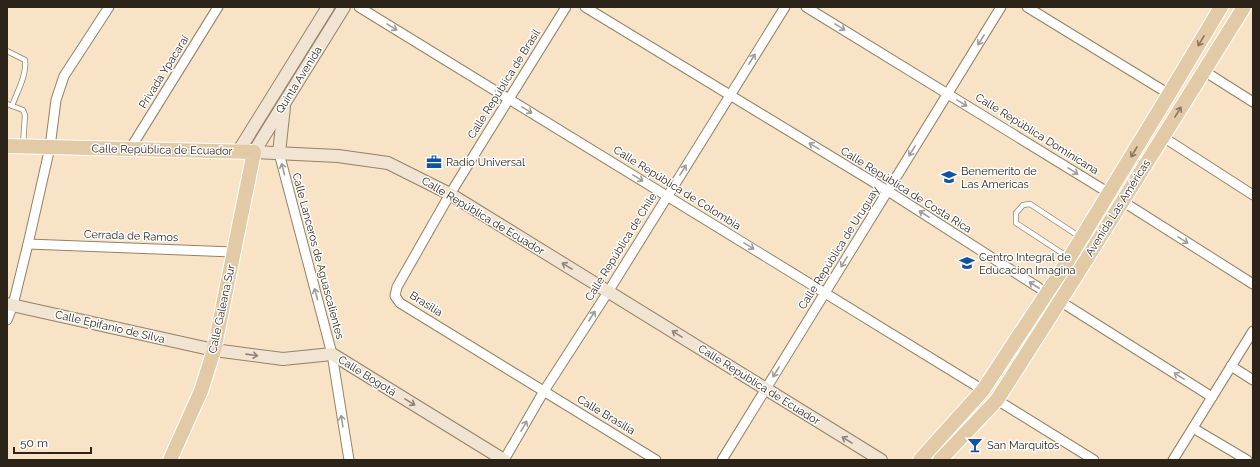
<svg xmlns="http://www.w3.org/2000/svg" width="1260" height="467" viewBox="0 0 1260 467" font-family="Raleway,sans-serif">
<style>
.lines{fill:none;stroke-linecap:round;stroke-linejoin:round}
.lane-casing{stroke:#948267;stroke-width:6}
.street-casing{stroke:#948267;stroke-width:11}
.secondary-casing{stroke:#948267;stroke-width:14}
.primary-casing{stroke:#fff;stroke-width:16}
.lane{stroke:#fff;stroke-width:4.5}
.street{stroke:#fff;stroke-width:9}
.secondary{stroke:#f1e4d2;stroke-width:12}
.primary{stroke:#e2caa6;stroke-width:14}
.oneway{stroke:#a09c98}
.oneway2{stroke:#877760}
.oneway3{stroke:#8e8476}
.labels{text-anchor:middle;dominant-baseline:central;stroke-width:3;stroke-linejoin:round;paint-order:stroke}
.street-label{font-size:11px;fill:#2c2419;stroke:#fff}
.poi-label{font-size:11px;fill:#2c2419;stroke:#fff;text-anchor:start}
</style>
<rect width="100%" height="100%" fill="#f8e3c6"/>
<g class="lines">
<!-- lane casing -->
<g class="lane-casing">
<g id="lane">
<path d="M7,51L25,60C27,75 17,92 12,106"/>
<polyline points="7,104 23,110 25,115 23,145"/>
<polyline points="1068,257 1016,223 1016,213 1023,205 1030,204 1080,237"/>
</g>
</g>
<!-- street casing -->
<g class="street-casing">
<g id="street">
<polyline points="359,7 983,390"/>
<polyline points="566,7 450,194 397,287 395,296 400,303 656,460"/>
<polyline points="585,7 888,191 1047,293 1212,397"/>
<polyline points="806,7 1122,201 1253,284"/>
<polyline points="1027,7 1169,94"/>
<polyline points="1204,71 1253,102"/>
<polyline points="1163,137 1253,195"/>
<polyline points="130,149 218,7"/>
<polyline points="279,153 332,354 349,460"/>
<polyline points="28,244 233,252"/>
<polyline points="7,320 13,305 28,244 50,147 56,100 64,76 109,7"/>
<polyline points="1231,366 1253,380"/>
<polyline points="997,400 1094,460"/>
<polyline points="1193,428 1247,460"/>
<polyline points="504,460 544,391 608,292 785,7"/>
<polyline points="722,460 1001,7"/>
<polyline points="1173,460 1253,331"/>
</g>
</g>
<!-- secondary casing -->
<g class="secondary-casing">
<g id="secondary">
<polyline points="344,7 254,152 338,156 388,163 450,194 881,460"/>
<polyline points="238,152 328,7"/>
<polyline points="279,153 284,107"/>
<polyline points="7,304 214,350 283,359 332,354 504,460"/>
</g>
</g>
<!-- primary casing -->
<g class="primary-casing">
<g id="primary">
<polyline points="7,146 254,152 214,350 201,391 170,460"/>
<polyline points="920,460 983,390 1062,270 1169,94 1221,7"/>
<polyline points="940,460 997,400 1076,276 1244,7"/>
</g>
</g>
<!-- lane -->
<use href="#lane" class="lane"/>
<!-- street -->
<use href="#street" class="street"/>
<!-- secondary -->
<use href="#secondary" class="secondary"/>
<!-- primary -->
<use href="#primary" class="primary"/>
</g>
<!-- one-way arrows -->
<defs><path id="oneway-shaft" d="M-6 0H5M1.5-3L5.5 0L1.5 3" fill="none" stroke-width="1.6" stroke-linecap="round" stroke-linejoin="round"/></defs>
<g class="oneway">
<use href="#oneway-shaft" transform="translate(392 27) rotate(32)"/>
<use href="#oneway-shaft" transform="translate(840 27) rotate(32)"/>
<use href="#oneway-shaft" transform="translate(981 40) rotate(122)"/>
<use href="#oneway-shaft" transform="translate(752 59) rotate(-58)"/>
<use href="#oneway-shaft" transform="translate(962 103) rotate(32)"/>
<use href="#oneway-shaft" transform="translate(527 110) rotate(31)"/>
<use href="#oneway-shaft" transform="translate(814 146) rotate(-149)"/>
<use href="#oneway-shaft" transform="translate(912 151) rotate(122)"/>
<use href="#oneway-shaft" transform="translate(283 169) rotate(-105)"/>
<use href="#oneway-shaft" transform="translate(683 170) rotate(-58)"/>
<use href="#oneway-shaft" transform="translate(1073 171) rotate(32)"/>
<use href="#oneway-shaft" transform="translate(638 178) rotate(31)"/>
<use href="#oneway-shaft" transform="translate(924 214) rotate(-147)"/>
<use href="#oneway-shaft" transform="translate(1183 240) rotate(32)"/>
<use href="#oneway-shaft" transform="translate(749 246) rotate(32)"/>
<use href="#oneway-shaft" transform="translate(844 262) rotate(122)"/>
<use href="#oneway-shaft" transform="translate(1034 285) rotate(-147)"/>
<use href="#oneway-shaft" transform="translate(316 294) rotate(-105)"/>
<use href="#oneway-shaft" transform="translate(592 316) rotate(-57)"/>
<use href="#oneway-shaft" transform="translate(776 372) rotate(122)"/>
<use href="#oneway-shaft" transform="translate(1179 376) rotate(-148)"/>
<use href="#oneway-shaft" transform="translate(342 421) rotate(-99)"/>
<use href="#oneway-shaft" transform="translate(524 426) rotate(-60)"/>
</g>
<g class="oneway2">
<use href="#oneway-shaft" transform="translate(1201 41) rotate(120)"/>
<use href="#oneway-shaft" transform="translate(1178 112) rotate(-58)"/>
<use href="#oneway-shaft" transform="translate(1134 152) rotate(121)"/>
</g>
<g class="oneway3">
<use href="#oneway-shaft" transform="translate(567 266) rotate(-148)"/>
<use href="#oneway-shaft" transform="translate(677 334) rotate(-148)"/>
<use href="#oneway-shaft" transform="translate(252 355) rotate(8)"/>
<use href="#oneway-shaft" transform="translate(410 402) rotate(32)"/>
<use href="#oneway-shaft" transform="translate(847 440) rotate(-148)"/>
</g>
<!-- icons -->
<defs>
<g id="office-bare" transform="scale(1.2)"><path d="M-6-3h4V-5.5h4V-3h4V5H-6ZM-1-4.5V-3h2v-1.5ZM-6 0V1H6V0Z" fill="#1053a3" stroke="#fff" stroke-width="2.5" paint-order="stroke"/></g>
<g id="school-bare" transform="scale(1.2)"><path d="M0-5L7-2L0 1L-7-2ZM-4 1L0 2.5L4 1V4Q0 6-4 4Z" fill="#1053a3" stroke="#fff" stroke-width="2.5" paint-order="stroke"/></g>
<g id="bar-bare" transform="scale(1.2)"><path d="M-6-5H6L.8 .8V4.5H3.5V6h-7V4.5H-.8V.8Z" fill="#1053a3" stroke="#fff" stroke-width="2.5" paint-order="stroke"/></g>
</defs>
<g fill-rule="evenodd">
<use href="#office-bare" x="434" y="162"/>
<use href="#school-bare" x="949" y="177"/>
<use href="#school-bare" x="967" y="263"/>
<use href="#bar-bare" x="975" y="445"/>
</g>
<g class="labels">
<!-- street labels -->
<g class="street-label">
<text transform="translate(164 72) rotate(-58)">Privada Ypacaraí</text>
<text transform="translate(299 80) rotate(-58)">Quinta Avenida</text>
<text transform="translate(504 84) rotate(-58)">Calle República de Brasil</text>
<text transform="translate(1037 134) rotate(32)">Calle República Dominicana</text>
<text transform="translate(162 150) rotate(1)">Calle República de Ecuador</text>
<text transform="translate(677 188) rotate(32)">Calle República de Colombia</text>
<text transform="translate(906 190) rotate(32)">Calle República de Costa Rica</text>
<text transform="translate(1118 208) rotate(-58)">Avenida Las Américas</text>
<text transform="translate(483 216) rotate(31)">Calle República de Ecuador</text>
<text transform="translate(131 236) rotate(2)">Cerrada de Ramos</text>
<text transform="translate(621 247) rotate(-58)">Calle República de Chile</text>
<text transform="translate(839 248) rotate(-58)">Calle República de Uruguay</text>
<text transform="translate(318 256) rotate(75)">Calle Lanceros de Aguascalientes</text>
<text transform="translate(426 304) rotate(32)">Brasilia</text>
<text transform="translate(222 309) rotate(-78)">Calle Galeana Sur</text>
<text transform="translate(110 327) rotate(13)">Calle Epifanio de Silva</text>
<text transform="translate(367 376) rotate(32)">Calle Bogotá</text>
<text transform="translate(759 385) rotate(32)">Calle República de Ecuador</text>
<text transform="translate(606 415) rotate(31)">Calle Brasilia</text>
</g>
<!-- poi labels -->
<g class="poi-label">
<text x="446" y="162">Radio Universal</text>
<text x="961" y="171">Benemerito de<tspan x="961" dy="13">Las Americas</tspan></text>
<text x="979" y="257">Centro Integral de<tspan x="979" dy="13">Educacion Imagina</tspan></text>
<text x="987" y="445">San Marquitos</text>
</g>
</g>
<!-- border -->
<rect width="1260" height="467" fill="none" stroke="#2c2419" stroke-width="16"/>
<!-- scale -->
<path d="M14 447v6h77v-6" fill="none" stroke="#2c2419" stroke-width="2"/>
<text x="20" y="447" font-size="12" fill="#2c2419" stroke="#ffffff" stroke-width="3" paint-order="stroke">50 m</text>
</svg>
